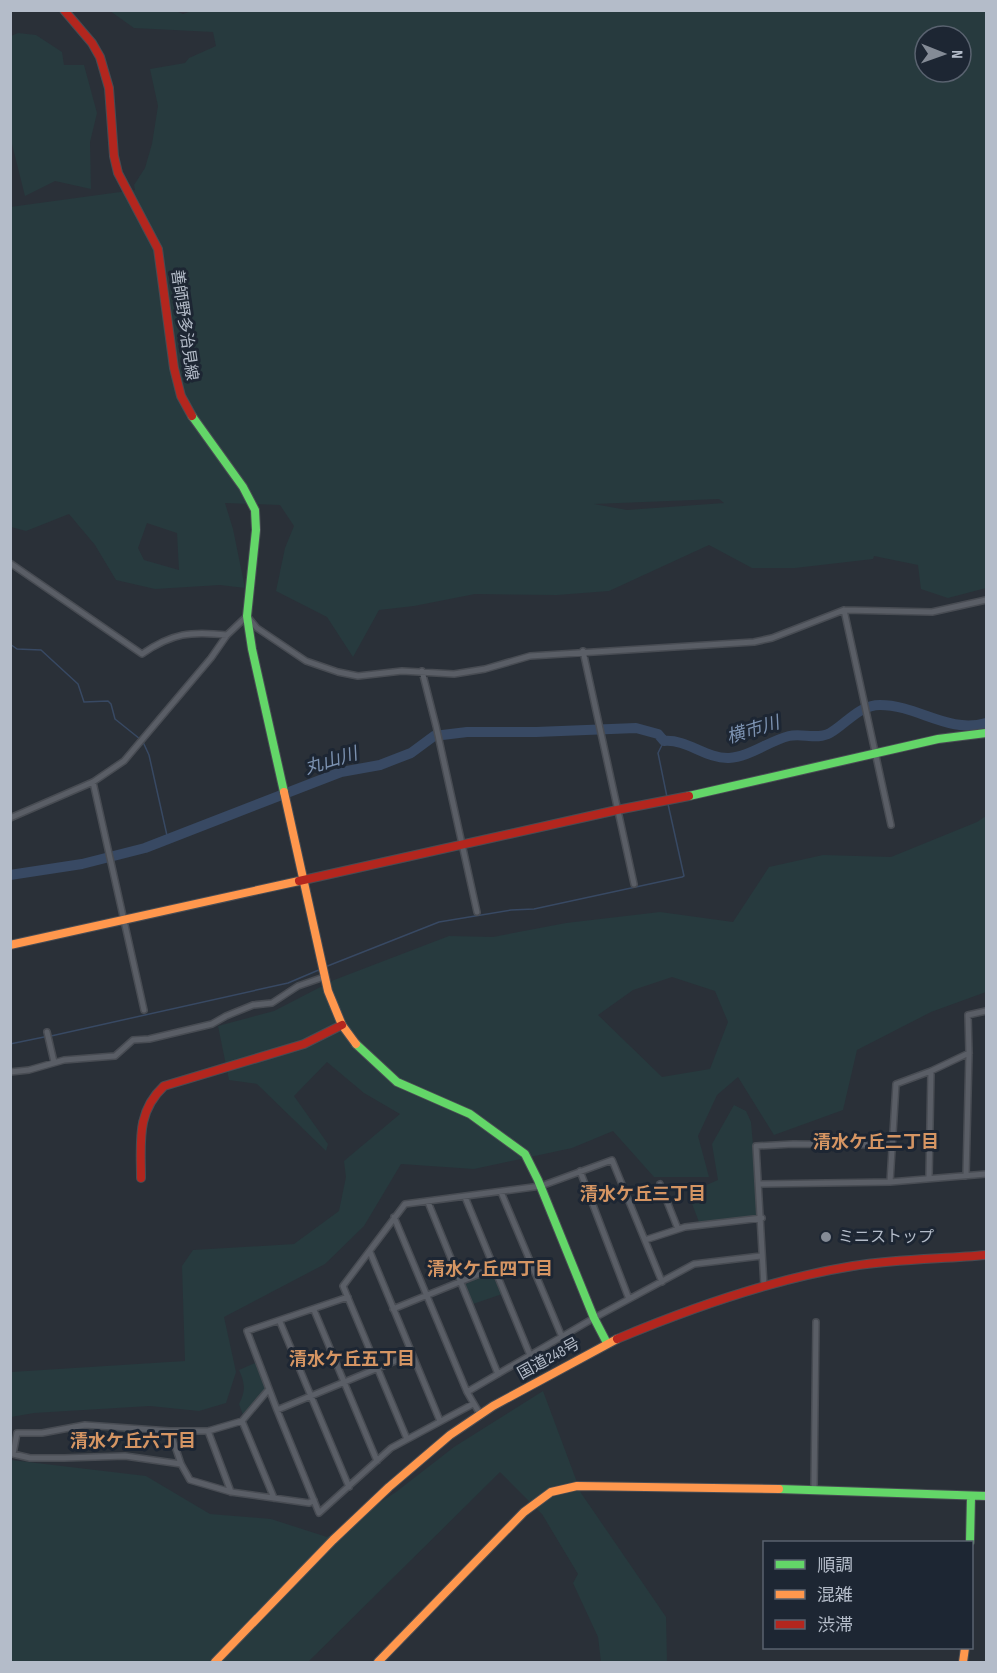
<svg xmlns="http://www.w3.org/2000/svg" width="997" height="1673" viewBox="0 0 997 1673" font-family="'Sofia Sans Condensed','Noto Sans JP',sans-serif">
	<rect width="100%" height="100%" fill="#2a3038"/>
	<path fill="#273a3e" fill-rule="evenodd" d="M195,10L986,11V588L948,598L921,589L918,565L874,556L873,559L795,568H752L709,545L609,591L557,595L475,594L414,606L379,610L353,657L327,617L276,591L285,548L294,526L280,505L225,503L233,529L245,588L220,585L155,589L116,580L95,545L69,514L26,531L11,527L10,207L135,190L134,185L145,168L152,144L158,106L150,69L185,63L189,58L216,46L213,32L134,28L110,11H176L183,14ZM925,36H961V72H925ZM719,499L724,503L627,510L594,504ZM147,523L177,533L179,570L144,560L138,548Z
		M18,33L36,35L62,52L64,65H84L97,113L90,142L91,189L55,181L25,196L11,140V36Z
		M986,816V992L931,1012L857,1050L843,1110L774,1135L738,1077L717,1095L698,1136L709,1177H654L613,1131L572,1148L474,1169L401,1164L364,1226L325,1264L224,1317L236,1372L226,1403L199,1411L150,1406L34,1413L11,1417V1372L185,1361L182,1266L193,1250L294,1244L339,1211L346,1177L344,1161L400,1114L364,1093L327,1062L294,1096L328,1144L326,1151L257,1084L229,1080L218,1026L274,1011L334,980L449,936L493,937L566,923L660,912L733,922L769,867L823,855L891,857L977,822ZM672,977L715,991L728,1022L710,1069L662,1077L598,1015L633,990Z
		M734,1105L746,1111L751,1122L759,1213L756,1217L699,1222L688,1193L718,1180L712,1144Z
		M487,1273L494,1274L502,1294L473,1304L464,1285Z
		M257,1362L267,1389L243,1415L239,1404C246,1391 245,1383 239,1370Z
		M543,1391L581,1493L666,1617L667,1662H601L598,1637L573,1583L578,1574L542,1514L500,1472L308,1662H11V1460L146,1476L210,1514L271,1519L327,1537L396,1492L454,1447Z"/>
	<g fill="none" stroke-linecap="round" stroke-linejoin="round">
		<path stroke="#384963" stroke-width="1.5" d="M10,644L17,649L41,650L78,684L84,702L108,701L111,704L115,719L140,739
			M664,741L658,753L667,797
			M143,742L149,755L168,840
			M325,967L439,922L511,910L534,909L682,877L684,876L668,804
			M51,1036L288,983L321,969
			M10,1044L44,1037"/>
		<path stroke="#384963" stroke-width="10" d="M10,875L82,864L145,848L341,772L380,765L411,753L434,736L467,732H536L636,728L658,734L664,741C687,739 706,759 729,758C749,757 769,741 789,736C802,733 818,740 830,733C846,724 859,705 880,705C918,705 948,734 986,723"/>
		<g stroke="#484c53" stroke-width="8">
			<path id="street" d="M10,563L142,654C172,633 191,631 227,635
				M844,610L891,825
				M583,651L634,884
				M422,671L436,726L477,912
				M93,782L144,1010
				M10,818L93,782L124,761L211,658L227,635L247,616L257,628L306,661L338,672L358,676L402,671L454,674L485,669L530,656L754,642L772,638L844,610L932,612L986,600
				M47,1032L54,1062
				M10,1072L29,1070L64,1060L115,1056L133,1040L149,1039L212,1024L226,1016L253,1005L272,1003L298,986L324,977
				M580,1171L629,1299
				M966,1176L969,1053L968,1015L986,1011
				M929,1178L931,1071
				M890,1182L896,1084L931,1071L969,1053
				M660,1184L678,1229
				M759,1184L890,1182L986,1174
				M501,1192L562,1337
				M465,1197L530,1355
				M428,1202L498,1374
				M394,1217L467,1392L480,1414
				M645,1240L685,1227L762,1218
				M370,1252L440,1421
				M764,1286L756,1146L793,1144L892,1145
				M348,1297L247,1331L277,1410L319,1513L391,1448L473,1404
				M393,1309L494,1268
				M314,1310L377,1461
				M280,1322L349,1487
				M467,1392L594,1318L694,1264L761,1256
				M277,1410L412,1354
				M242,1421L274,1498
				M170,1431L181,1464L190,1480L231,1492L309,1503L314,1500
				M208,1431L231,1492
				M407,1439L343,1286L405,1204L541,1186L612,1160L662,1282
				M181,1464L125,1456L64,1458H30L13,1454L17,1433H42L85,1425L170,1431H208L242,1421L269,1389
				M814,1490L816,1322"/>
		</g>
		<g stroke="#484c53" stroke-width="10">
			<path id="fast" d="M192,416L243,487L255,510L256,530L247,616L252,649L284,792
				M689,796L938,739L986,733
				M356,1044L397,1082L470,1114L525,1154L538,1180L594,1318L607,1343
				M779,1489L986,1496
				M970,1542L971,1496"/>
		</g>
		<g stroke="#484c53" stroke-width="10">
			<path id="slow" d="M284,792L328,991L342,1025L356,1044
				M10,945L299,881
				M215,1662L333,1540L389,1487L450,1435L493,1406L617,1339
				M378,1662L524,1512L551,1492L577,1486L779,1489
				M963,1662L965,1648"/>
		</g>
		<g stroke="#484c53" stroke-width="10">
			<path id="jam" d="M64,10L92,43L100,57L109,88L114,156L118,173L158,249L174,368L181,396L192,416
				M299,881L617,810L689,796
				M141,1178C141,1142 136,1112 164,1086L304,1044L342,1025
				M617,1339C693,1307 772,1279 853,1266C897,1259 942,1259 986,1255"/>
		</g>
		<use href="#street" stroke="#5a5e66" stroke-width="5"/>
		<use href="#fast" stroke="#63d668" stroke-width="8"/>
		<use href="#slow" stroke="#ff974d" stroke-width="8"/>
		<use href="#jam" stroke="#b3261e" stroke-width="8"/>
	</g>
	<circle fill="#848b96" stroke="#1d2633" stroke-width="2" cx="826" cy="1237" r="6"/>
	<g text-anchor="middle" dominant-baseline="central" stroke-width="6" stroke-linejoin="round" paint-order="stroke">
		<g font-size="16" fill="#b4bcc9" stroke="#1d2633">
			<text transform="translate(184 325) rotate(82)">善師野多治見線</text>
			<text transform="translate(549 1359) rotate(-29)">国道248号</text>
		</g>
		<g font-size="16" fill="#b4bcc9" stroke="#1d2633" text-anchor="start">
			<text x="838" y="1237">ミニストップ</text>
		</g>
		<g font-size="18" font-style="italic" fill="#7c92b1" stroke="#1d2633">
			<text transform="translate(753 730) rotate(-17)">横市川</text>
			<text transform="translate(331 761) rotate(-17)">丸山川</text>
		</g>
		<g font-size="18" font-weight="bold" fill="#d59563" stroke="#1d2633">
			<text x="876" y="1142">清水ケ丘二丁目</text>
			<text x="643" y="1194">清水ケ丘三丁目</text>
			<text x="490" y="1269">清水ケ丘四丁目</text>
			<text x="352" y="1359">清水ケ丘五丁目</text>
			<text x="133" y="1441">清水ケ丘六丁目</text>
		</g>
	</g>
	<rect width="997" height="1673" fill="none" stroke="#b4bcc9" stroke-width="24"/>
	<rect x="763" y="1541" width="210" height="108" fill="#1d2633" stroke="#59626f" stroke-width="1.5"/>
	<rect x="775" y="1560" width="30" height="9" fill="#63d668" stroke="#59626f" stroke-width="1.5"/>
	<text x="817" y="1571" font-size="18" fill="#b4bcc9">順調</text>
	<rect x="775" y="1590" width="30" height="9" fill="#ff974d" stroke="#59626f" stroke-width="1.5"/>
	<text x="817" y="1601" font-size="18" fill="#b4bcc9">混雑</text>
	<rect x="775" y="1620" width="30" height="9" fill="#b3261e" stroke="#59626f" stroke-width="1.5"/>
	<text x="817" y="1631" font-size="18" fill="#b4bcc9">渋滞</text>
	<g transform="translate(943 54) rotate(91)"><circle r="28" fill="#1d2633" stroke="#59626f" stroke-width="1.5"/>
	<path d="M0-4.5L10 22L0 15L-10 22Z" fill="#848b96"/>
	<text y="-9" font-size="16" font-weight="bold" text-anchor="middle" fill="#b4bcc9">N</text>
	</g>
</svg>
